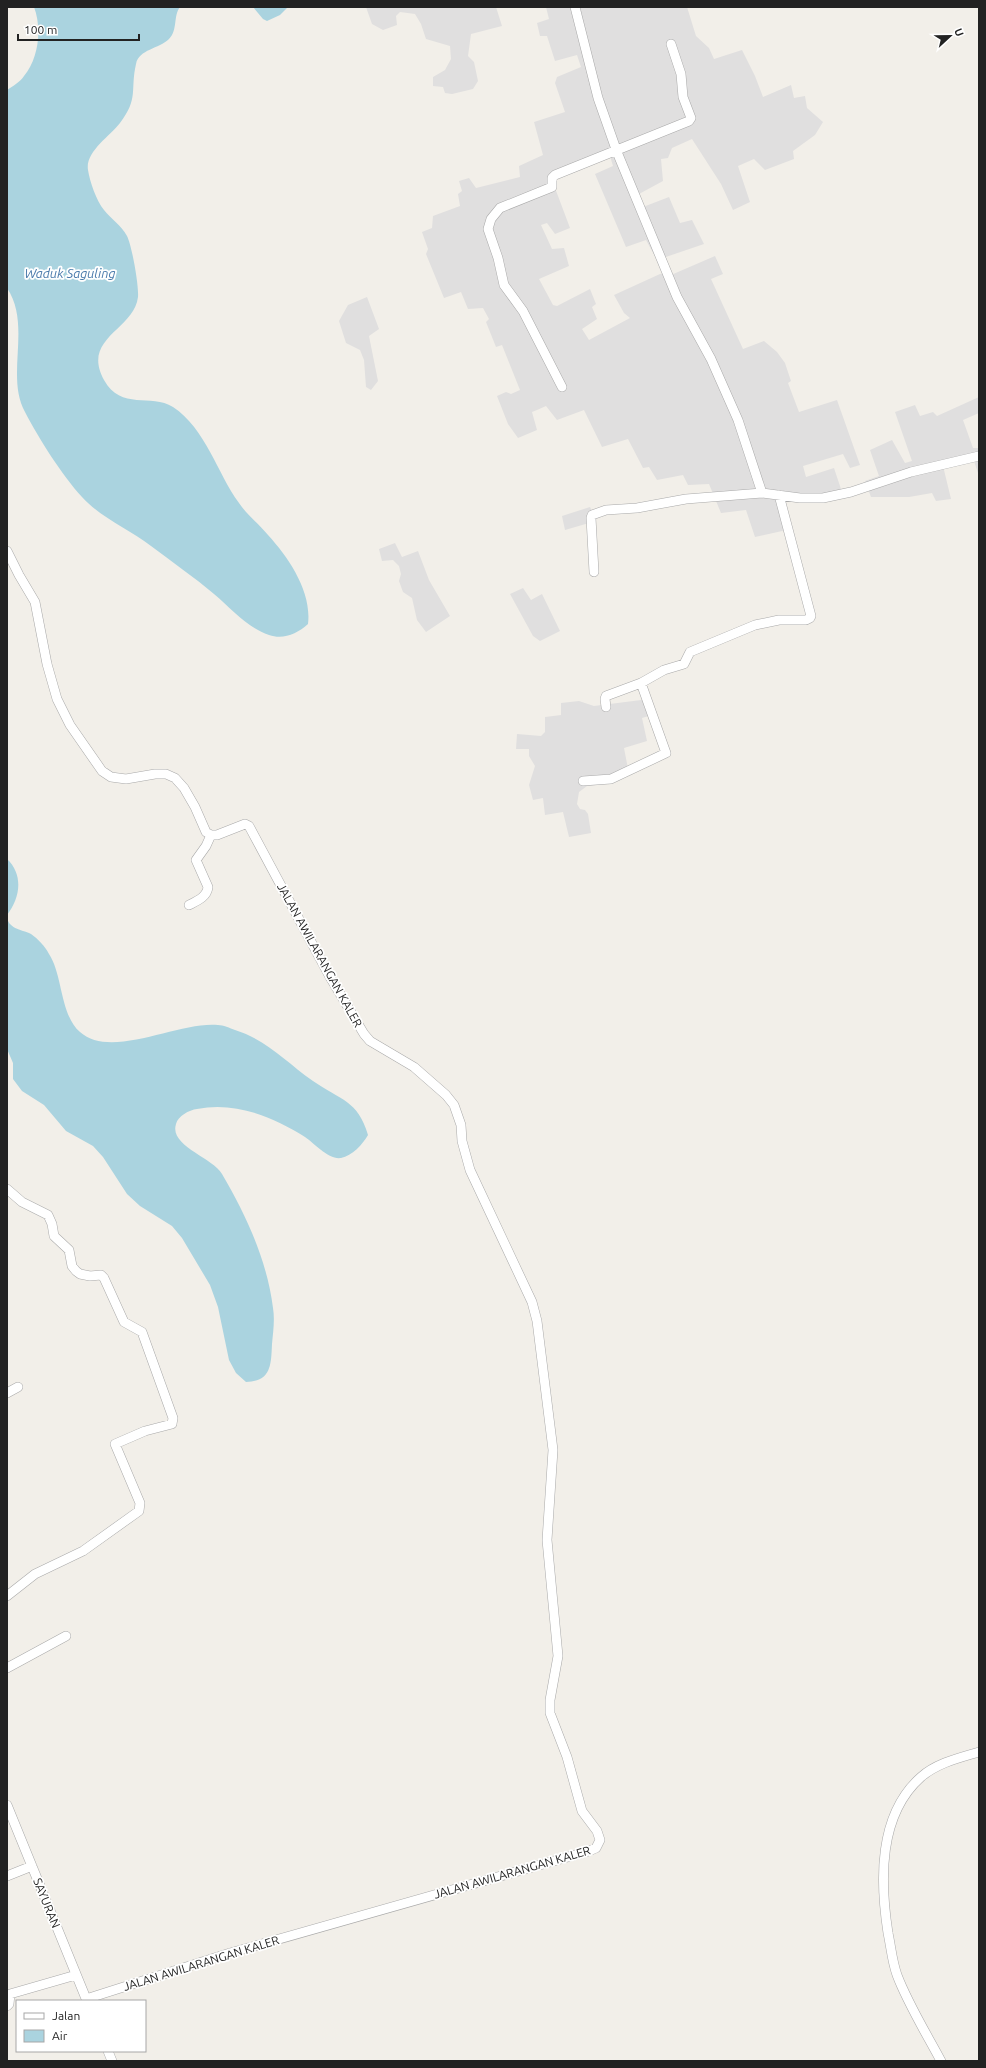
<svg xmlns="http://www.w3.org/2000/svg" width="986" height="2068" viewBox="0 0 986 2068" font-family="Ubuntu,sans-serif">
	<rect width="100%" height="100%" fill="#f2efe9"/>
	<path fill="#e0dfdf" d="M366,7H496L502,26L471,34L468,56L474,62L478,81L473,89L452,94L445,93L443,87L433,86V77L445,70L451,59L450,46L426,39L421,24L415,14L400,12L396,16L397,25L383,30L372,24Z
		M546,7H687L696,36L709,48L714,59L742,50L755,76L763,97L791,85L794,98L805,96L807,108L823,122L815,135L793,151L794,159L765,170L754,159L738,166L750,202L733,210L721,184L692,139L672,148L668,158L661,159L663,181L639,194L643,207L669,197L680,223L692,220L704,244L657,260L646,240L626,247L595,174L613,166L610,156L555,178V188L570,228L555,234L547,223L541,225L552,249L564,248L569,266L539,279L553,305L557,306L590,289L596,304L592,307L597,319L582,329L589,340L630,318L624,313L614,295L660,274L668,272L671,275L715,256L723,274L711,279L743,349L764,341L777,352L785,363L791,381L788,383L799,412L837,400L860,465L850,468L843,454L803,466L806,477L834,468L841,489L838,498L784,500L791,529L755,537L746,510L721,513L709,484L688,485L683,475L657,480L649,467L643,468L628,439L602,447L584,410L557,420L546,406L537,410L532,412L537,430L518,438L508,424L497,396L506,392L511,394L520,390L502,345L496,347L486,322L489,319L483,308L468,309L461,292L444,298L426,254L428,249L422,232L432,228L433,216L460,206L458,194L462,191L459,181L469,178L476,188L520,177L519,166L543,155L534,122L565,112L555,83L557,77L581,67L577,55L555,61L547,36H540L537,23L549,19Z
		M367,297L379,329L369,336L378,381L371,390L366,387L364,360L360,350L346,343L339,321L348,305Z
		M979,397V413L963,420L973,448H979V476L974,461L943,466L951,499L936,501L932,493L909,497H871L865,481L879,476L870,450L892,440L905,463L912,461L895,412L915,405L920,416L933,412L937,416Z
		M590,507L593,513L589,523L565,530L562,516Z
		M395,543L402,557L418,551L429,580L450,616L426,632L417,620L412,598L403,592L399,581L401,574L399,566L393,560L382,561L379,549Z
		M523,588L531,600L542,594L560,631L540,641L533,636L510,594Z
		M649,699L655,714L642,718L647,741L624,748L629,774L605,784L587,786L579,792L577,804L580,809L585,810L588,814L591,833L569,837L563,812L545,815L543,798L533,800L529,785L535,766L529,756V749H516L517,734L541,736L545,732V717L561,715V703L579,701L594,706Z"/>
	<path fill="#aad3df" d="M34,7H180C173,16 178,30 169,39C159,49 139,49 136,64C130,90 139,98 120,123C110,136 85,152 88,170C90,182 96,200 104,210C111,219 121,225 127,236C132,246 139,286 138,297C134,330 81,338 104,380C121,411 151,393 173,407C206,429 217,473 239,503C247,515 259,524 268,535C289,558 312,592 308,624C297,634 283,640 269,635C246,627 232,609 214,594C194,577 172,562 151,546C129,529 101,518 82,497C62,475 39,439 25,412C5,376 32,325 7,288V90C13,86 20,82 24,76C39,58 42,28 34,7Z
		M253,7H288L280,15L267,21L263,19Z
		M7,859C24,875 20,898 7,915C7,929 21,929 31,934C38,939 45,946 49,954C63,975 60,1015 80,1032C111,1060 179,1021 218,1025C223,1025 230,1028 235,1030C267,1040 286,1062 313,1081C340,1100 358,1100 368,1135C363,1144 352,1156 341,1158C329,1160 314,1143 305,1137C273,1117 235,1101 197,1109C189,1110 178,1116 176,1124C169,1146 212,1157 222,1174C246,1215 267,1260 273,1308C275,1320 273,1333 272,1344C271,1366 271,1381 246,1382L236,1373L229,1360L218,1307L210,1285L182,1238L172,1226L140,1206L127,1194L103,1157L93,1146L66,1131L44,1105L22,1091L13,1079V1063L7,1049Z"/>
	<g fill="none" stroke-linecap="round" stroke-linejoin="round">
		<g stroke="#a9a9a9" stroke-width="10">
			<path id="street" d="M575,7L598,98L617,152L677,297L711,359L738,420L762,493L800,498H823L851,492L911,472L979,456
				M562,387L523,311L504,285L498,258L488,229L491,219L500,208L552,187V178L555,175L689,121L691,118L683,97L681,74L671,44
				M7,551L19,575L35,602L47,664L57,699L70,725L102,771L111,777L126,779L155,774H166L175,778L184,788L195,807L206,832L211,835H217L245,824L249,826L330,977L364,1034L370,1041L414,1067L446,1095L454,1105L461,1125L462,1141L470,1170L532,1302L537,1321L553,1450L547,1540L558,1656L550,1700V1713L567,1757L582,1811L597,1831L600,1840L596,1848L589,1851L230,1953L86,1999
				M594,572L591,518L592,515L606,510L637,508L686,499L762,493
				M606,707L605,699L606,696L641,683L664,670L684,664L690,652L755,625L779,620H806L810,618L811,616L779,495
				M583,781L611,779L666,753L641,683
				M189,905C197,901 207,897 208,887L196,860L206,846L211,835
				M7,1189L22,1202L48,1215L52,1224L54,1236L69,1250L72,1266L76,1271L80,1274L90,1276L101,1275L104,1278L124,1322L142,1332L173,1418L172,1424L145,1431L115,1444L140,1503L139,1511L83,1551L35,1574L7,1596
				M7,1393L18,1387
				M7,1668L66,1636
				M7,1805L87,2001
				M7,1876L32,1866
				M7,2006L9,2004L10,1994L76,1975
				M108,2051L112,2061
				M941,2061C926,2033 908,2004 897,1975C892,1961 891,1947 888,1933C880,1881 878,1815 921,1777C937,1763 959,1758 979,1752"/>
		</g>
		<use href="#street" stroke="#fff" stroke-width="9"/>
	</g>
	<g text-anchor="middle" dominant-baseline="central" stroke-width="3.5" stroke-linejoin="round" paint-order="stroke">
		<g font-size="12" fill="#222" stroke="#fff">
			<text transform="translate(320 955) rotate(61)">JALAN AWILARANGAN KALER</text>
			<text transform="translate(512 1872) rotate(-16)">JALAN AWILARANGAN KALER</text>
			<text transform="translate(47 1903) rotate(68)">SAYURAN</text>
			<text transform="translate(201 1963) rotate(-17)">JALAN AWILARANGAN KALER</text>
		</g>
		<g font-size="13" font-style="italic" fill="#4a7aab" stroke="#fff">
			<text x="70" y="273">Waduk Saguling</text>
		</g>
	</g>
	<rect width="986" height="2068" fill="none" stroke="#222222" stroke-width="16"/>
	<rect x="16" y="2000" width="130" height="52" fill="#ffffff" stroke="#a7a7a7"/>
	<rect x="24" y="2013" width="20" height="6" fill="#ffffff" stroke="#a7a7a7"/>
	<text x="52" y="2020" font-size="12" fill="#222222">Jalan</text>
	<rect x="24" y="2030" width="20" height="12" fill="#aad3df" stroke="#a7a7a7"/>
	<text x="52" y="2040" font-size="12" fill="#222222">Air</text>
	<g transform="translate(950 36) rotate(68)" stroke="#ffffff" stroke-width="3" paint-order="stroke">
	<path d="M0-3L7 15L0 10L-7 15Z" fill="#222222"/>
	<text y="-6" font-size="11" font-weight="bold" text-anchor="middle" fill="#222222">U</text>
	</g>
	<path d="M18 34v6h121v-6" fill="none" stroke="#222222" stroke-width="2"/>
	<text x="24" y="34" font-size="12" fill="#222222" stroke="#ffffff" stroke-width="3" paint-order="stroke">100 m</text>
</svg>
